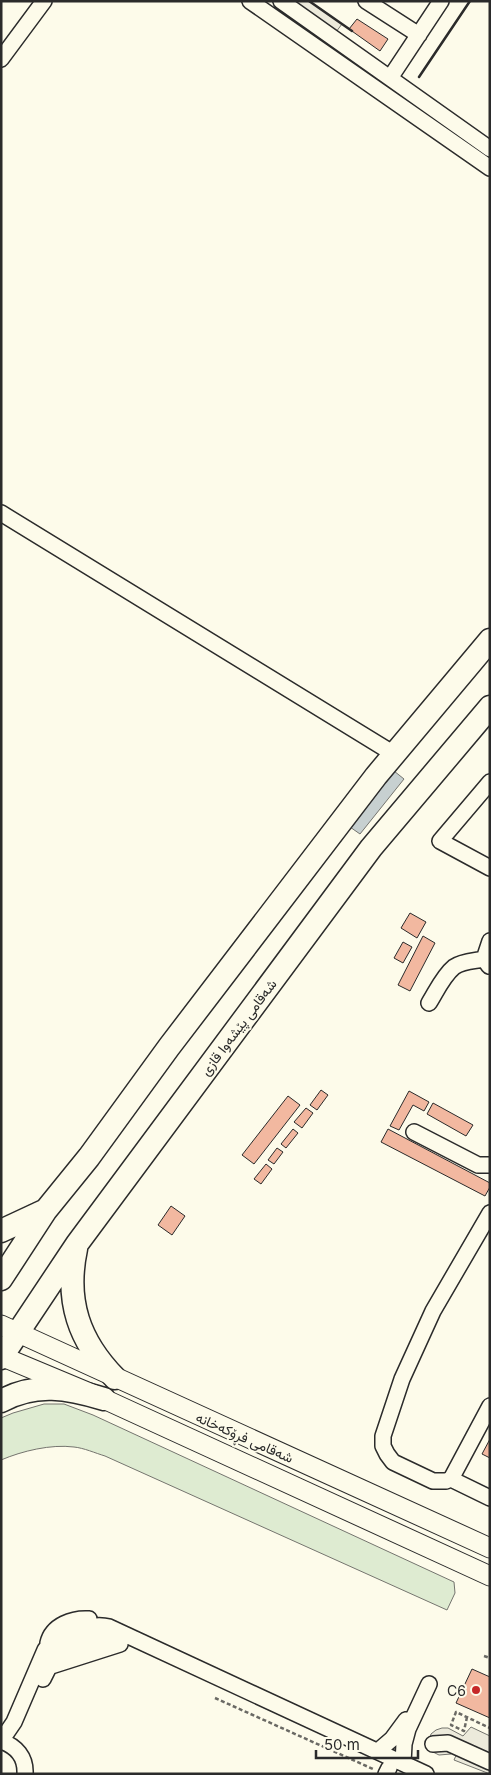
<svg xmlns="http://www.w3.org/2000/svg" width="491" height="1775" viewBox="0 0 491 1775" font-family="Inter,Vazirmatn,sans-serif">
	<rect width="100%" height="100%" fill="#fdfbea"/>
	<path fill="#deebd1" stroke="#74746e" d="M44,1404H64L93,1415L454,1582L455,1593L447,1610L105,1456C95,1453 84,1448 74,1447C51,1444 22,1451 1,1460V1418L13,1413Z"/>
	<path fill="#eceadb" stroke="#74746e" d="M291,1H309L342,24L336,32Z
		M471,1727L490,1736V1774L454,1760L458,1751L457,1749L451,1754L439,1755L433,1752L430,1746L429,1741L431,1734L436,1730L442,1728H448L463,1736Z"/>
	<path fill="#c7d0d0" stroke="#74746e" d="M394,771L404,779L360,834L350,827Z"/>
	<path fill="#f2b8a0" stroke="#2b2b2b" d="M357,19L388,39L380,51L349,29Z
		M410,913L426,922L417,938L401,928Z
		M423,936L435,943L410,991L398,985Z
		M403,942L412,947L403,963L394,958Z
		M321,1090L328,1095L317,1110L310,1105Z
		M409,1091L429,1102L424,1111L413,1105L399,1130L390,1126Z
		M288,1096L300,1105L254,1164L242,1155Z
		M433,1103L473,1125L466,1136L427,1114Z
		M306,1108L313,1113L302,1128L294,1122Z
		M293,1129L298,1133L286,1148L281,1144Z
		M388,1129L490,1183V1187L485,1196L381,1142Z
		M277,1148L283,1152L274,1164L268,1160Z
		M266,1164L272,1169L261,1184L254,1179Z
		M171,1206L185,1216L172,1235L158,1225Z
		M490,1439V1458L482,1454Z
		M472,1669L490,1677V1718L456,1703Z"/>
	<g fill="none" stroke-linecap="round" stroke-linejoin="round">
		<g stroke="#2b2b2b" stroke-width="18">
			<path id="minor" d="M250,1L490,168
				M281,1L490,149
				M366,1L419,35
				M1,59L44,1
				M390,78L441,1
				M1,513L394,754
				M490,782L440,841L490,868
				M489,966L484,959L490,941
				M429,1003C436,992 443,976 454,967C462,961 475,961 484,959
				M414,1132L478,1165H490
				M490,1213L433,1311L402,1379L383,1436V1446L387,1454L393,1462L433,1481H446L451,1479L490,1406
				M451,1479L490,1498
				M48,1643C52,1625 73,1618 89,1619
				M48,1667L120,1644
				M43,1679L54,1657L65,1648L96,1637H107L119,1643
				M433,1744L448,1743L490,1762
				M378,1751L392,1739L406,1720
				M403,1763L404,1744L408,1729L429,1684
				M25,1774C26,1757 16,1746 1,1741L14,1722L45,1650L51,1642L55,1639C71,1632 92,1622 109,1627L426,1774
				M386,1774L389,1768"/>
		</g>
		<g stroke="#2b2b2b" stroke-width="21">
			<path id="major" d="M1,1325L490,1548
				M1,1356L104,1399L490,1576"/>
		</g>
		<g stroke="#2b2b2b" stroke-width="25">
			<path id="highway" d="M1,1231L46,1210
				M76,1249C65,1301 79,1341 115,1378
				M1,1279L46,1210L89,1157L169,1047L376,776L490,640
				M1,1358L77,1244L371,848L490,707
				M1,1401C36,1382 68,1388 104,1399"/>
		</g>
		<path stroke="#6a6964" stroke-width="2.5" stroke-dasharray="4 2.5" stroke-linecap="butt" d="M484,1656L490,1658
			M215,1698L373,1769
			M467,1717L464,1731L451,1725L456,1712L490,1728"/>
		<use href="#minor" stroke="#fdfbea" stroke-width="15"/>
		<use href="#major" stroke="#fdfbea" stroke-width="19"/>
		<use href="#highway" stroke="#fdfbea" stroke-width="22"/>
		<path stroke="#2b2b2b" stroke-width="2.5" d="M309,1L352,31
			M419,77L470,1"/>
	</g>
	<circle fill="#c62828" stroke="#fdfbea" stroke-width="2" cx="476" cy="1690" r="5"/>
	<g text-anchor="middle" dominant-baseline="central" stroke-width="4" stroke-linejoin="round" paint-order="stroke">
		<g font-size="14" fill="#2b2b2b" stroke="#fdfbea">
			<text transform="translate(238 1027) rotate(-53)">شەقامی پێشەوا قازی</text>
			<text transform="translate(245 1437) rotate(24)">شەقامی فڕۆکەخانە</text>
		</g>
		<g font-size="14" fill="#2b2b2b" stroke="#fdfbea" text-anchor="end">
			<text x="466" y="1690">C6</text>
		</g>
	</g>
	<rect width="491" height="1775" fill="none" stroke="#2b2b2b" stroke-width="5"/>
	<path d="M316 1750v8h102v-8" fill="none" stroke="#2b2b2b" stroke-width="2.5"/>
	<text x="324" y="1750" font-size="15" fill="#2b2b2b" stroke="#fdfbea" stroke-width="4" paint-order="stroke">50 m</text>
</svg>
